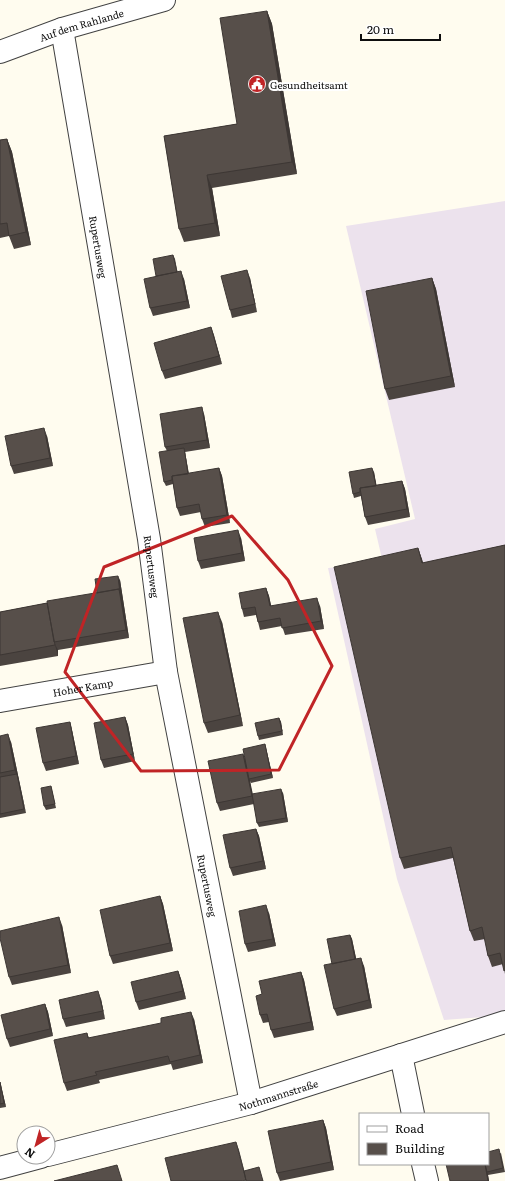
<svg xmlns="http://www.w3.org/2000/svg" width="505" height="1181" viewBox="0 0 505 1181" font-family="Literata,serif">
	<rect width="100%" height="100%" fill="#fffcef"/>
	<path fill="#ece2ed" d="M505,201V1010L483,1017L444,1020L397,879L328,568L383,563L375,529L415,519L346,226Z"/>
	<g fill="none" stroke-linecap="round" stroke-linejoin="round">
		<g stroke="#414141" stroke-width="24">
			<g id="minor">
				<path id="s1" d="M62,29L149,539L166,672L251,1103"/>
				<path id="s2" d="M0,52L62,29L164,0"/>
				<path id="s3" d="M0,701L166,672"/>
				<path d="M401,1055L413,1114"/>
				<path id="s4" d="M48,1155L251,1103L505,1022"/>
				<path d="M423,1164L427,1181"/>
				<path d="M0,1168L41,1157"/>
			</g>
		</g>
		<use href="#minor" stroke="#fff" stroke-width="22"/>
	</g>
	<path fill="#4b4440" d="M267,11L272,24L297,174L212,188L220,236L184,242L179,229L164,136L237,124Z
		M7,139L12,152L31,245L14,249L9,236L0,238V140Z
		M173,255L177,272L184,279L190,308L153,316L150,308L156,276Z
		M250,278L257,312L232,318L230,310Z
		M432,278L436,289L455,387L389,400L385,389Z
		M211,327L222,364L165,379L162,371Z
		M204,414L210,448L185,452L189,474L219,468L222,476L230,523L205,527L202,519L201,512L180,516L177,508L173,484L166,486L164,482L167,451L165,447Z
		M47,436L53,466L14,474L11,466Z
		M374,472L376,485L402,481L405,489L410,517L368,525L365,517L361,496L354,498L353,494Z
		M241,538L245,561L201,569L198,561Z
		M505,545V974L503,964L492,967L488,956L485,939L474,941L470,931L453,858L404,869L400,858L418,548L423,563Z
		M120,580L129,638L58,650V656L0,666V612L47,603L97,593Z
		M266,588L269,596L271,606H320L324,629L285,635L282,626L260,630L258,622L256,615L244,617L242,609Z
		M222,622L243,726L208,733L204,723Z
		M125,717L128,725L135,761L104,768L101,760Z
		M279,718L281,722L283,735L259,740L258,736Z
		M70,722L72,730L79,764L46,771L43,763Z
		M0,736L11,742L26,813L0,818Z
		M265,744L266,748L273,778L251,783L250,781L252,794L283,793L288,822L259,827L257,823L254,804L220,811L217,803L243,754L245,759Z
		M51,786L52,790L56,808L46,810L44,806Z
		M256,829L259,836L266,869L233,876L230,868Z
		M160,896L163,904L173,951L113,964L110,956Z
		M269,913L276,946L248,952L245,944Z
		M62,925L71,973L12,985L9,977Z
		M350,935L352,939L356,959L364,966L372,1008L337,1016L334,1009L332,964Z
		M178,971L181,979L186,999L139,1010L136,1002Z
		M301,972L304,980L314,1030L274,1038L271,1030L269,1022L263,1023L260,1015L262,994Z
		M101,999L105,1019L66,1027L63,1019Z
		M45,1004L48,1012L53,1036L10,1047L7,1039Z
		M194,1019L203,1063L173,1070L171,1064L99,1080L100,1083L67,1091L64,1083L87,1033L89,1038Z
		M0,1082L6,1107L0,1108Z
		M323,1120L326,1128L334,1170L280,1181L277,1173Z
		M501,1153L505,1172L488,1175L489,1181H450Z"/>
	<path fill="#3d3734" d="M267,11L272,24L297,174L292,162Z
		M7,139L12,152L31,245L26,232Z
		M207,175L212,188L220,236L215,223Z
		M173,255L175,259L179,280L178,276Z
		M247,270L250,278L257,312L255,304Z
		M181,271L184,279L190,308L187,301Z
		M432,278L436,289L455,387L451,376Z
		M211,327L214,335L222,364L219,356Z
		M202,407L204,414L210,448L207,440Z
		M44,428L47,436L53,466L50,458Z
		M184,448L185,452L190,482L189,478Z
		M219,468L222,476L230,523L227,515Z
		M372,468L374,472L378,493L376,489Z
		M402,481L405,489L410,517L407,509Z
		M238,530L241,538L245,561L242,553Z
		M418,548L422,559L426,574L422,563Z
		M118,576L120,580L129,638L126,630L119,589Z
		M266,588L269,596L273,614L270,606Z
		M317,598L320,606L324,629L321,621Z
		M218,612L222,622L243,726L240,715Z
		M54,642L58,650V656L55,645Z
		M125,717L128,725L135,761L133,754Z
		M279,718L281,722L283,735L282,731Z
		M70,722L72,730L79,764L76,756Z
		M8,734L11,742L26,813L15,770Z
		M265,744L266,748L273,778L271,774Z
		M243,754L246,762L255,804L252,796Z
		M281,789L283,793L288,822L286,818Z
		M256,829L259,836L266,869L263,861Z
		M160,896L163,904L173,951L170,943Z
		M266,905L269,913L276,946L273,939Z
		M59,917L62,925L71,973L68,965Z
		M350,935L352,939L358,967L356,963Z
		M361,958L364,966L372,1008L369,1000Z
		M178,971L181,979L186,999L183,991Z
		M301,972L304,980L314,1030L311,1022Z
		M98,991L101,999L105,1019Z
		M45,1004L48,1012L53,1036L50,1029Z
		M191,1012L194,1019L203,1063L200,1055Z
		M0,1082L1,1085L6,1107L4,1103Z
		M323,1120L326,1128L334,1170L331,1162Z
		M236,1142L239,1150L247,1181H246V1180Z
		M485,1164L488,1175L489,1181H488Z"/>
	<path fill="#574f4a" stroke="#3d3734" d="M267,11L292,162L207,175L215,223L179,229L164,136L237,124L220,18Z
		M7,139L26,232L9,236L7,223L0,224V140Z
		M173,255L177,272L156,276L153,259Z
		M247,270L255,304L230,310L221,276Z
		M181,271L187,301L150,308L144,279Z
		M432,278L451,376L385,389L366,291Z
		M211,327L219,356L162,371L154,343Z
		M202,407L207,440L165,447L160,414Z
		M44,428L50,458L11,466L5,436Z
		M184,448L188,474L172,476V480L164,482L159,452Z
		M219,468L227,515L202,519L199,504L177,508L172,476Z
		M372,468L376,486L360,488V492L353,494L349,472Z
		M402,481L407,509L365,517L360,488Z
		M238,530L242,553L198,561L194,538Z
		M505,545V970L504,971L500,953L488,956L482,927L470,931L451,847L400,858L334,567L418,548L422,563Z
		M118,576L120,593L119,589L97,593L95,579Z
		M266,588L270,606L317,598L321,621L282,628L280,618L258,622L255,607L242,609L239,593Z
		M119,589L126,630L54,642L47,601Z
		M47,603L55,645L0,655V612Z
		M218,612L240,715L204,723L183,618Z
		M125,717L133,754L101,760L94,723Z
		M279,718L282,731L258,736L255,723Z
		M70,722L76,756L43,763L36,728Z
		M8,734L15,770L0,773V736Z
		M265,744L271,774L249,779L243,749Z
		M243,754L252,796L217,803L208,761Z
		M17,774L24,809L0,814V777Z
		M51,786L55,804L44,806L41,788Z
		M281,789L286,818L257,823L252,794Z
		M256,829L263,861L230,868L223,835Z
		M160,896L170,943L110,956L100,910Z
		M266,905L273,939L245,944L239,911Z
		M59,917L68,965L9,977L0,938V931Z
		M350,935L355,959L332,964L327,939Z
		M361,958L369,1000L334,1009L324,965Z
		M178,971L183,991L136,1002L131,982Z
		M301,972L311,1022L271,1030L267,1014L260,1015L256,996L262,994L259,981Z
		M98,991L103,1011L63,1019L59,1000Z
		M45,1004L50,1029L7,1039L1,1015Z
		M191,1012L200,1055L170,1062L168,1056L95,1072L97,1075L64,1083L54,1040L87,1033L88,1038L161,1023V1018Z
		M0,1082L4,1103L0,1104Z
		M323,1120L331,1162L277,1173L268,1131Z
		M236,1142L246,1180L242,1181H171L165,1158Z
		M499,1149L503,1168L487,1172L485,1164H488V1152Z
		M446,1164H485L488,1181H450Z
		M117,1165L122,1181H54Z
		M259,1167L263,1181H246L244,1171Z"/>
	<path fill="none" stroke="#c02426" stroke-width="3" stroke-linejoin="round" d="M232,516L288,580L332,666L279,770L141,771L65,672L104,567Z"/>
	<defs>
		<g id="civic-disc" transform="scale(0.9)"><circle r="9.5" fill="#c02426" stroke="#fff"/><path d="M-.6-6.5H3V-4.5H.6V-3L4-1V1h2V6H-6V1h2V-1L-.6-3ZM-1.2 2.5V6h2.4V2.5Z" fill="#fff"/></g>
	</defs>
	<g fill-rule="evenodd">
		<use href="#civic-disc" x="257" y="84"/>
	</g>
	<g text-anchor="middle" dominant-baseline="central" stroke-width="4" stroke-linejoin="round" paint-order="stroke">
		<g font-size="10" fill="#0e0e0e" stroke="#fff">
			<text stroke="none"><textPath href="#s2" startOffset="86">Auf dem Rahlande</textPath></text>
			<text stroke="none"><textPath href="#s1" startOffset="221">Rupertusweg</textPath></text>
			<text stroke="none"><textPath href="#s1" startOffset="545">Rupertusweg</textPath></text>
			<text stroke="none"><textPath href="#s3" startOffset="84">Hoher Kamp</textPath></text>
			<text stroke="none"><textPath href="#s1" startOffset="869">Rupertusweg</textPath></text>
			<text stroke="none"><textPath href="#s4" startOffset="238">Nothmannstraße</textPath></text>
		</g>
		<g font-size="10" fill="#0e0e0e" stroke="#fff" text-anchor="start">
			<text x="270" y="84">Gesundheitsamt</text>
		</g>
	</g>
	<rect x="359" y="1113" width="130" height="52" fill="#ffffff" stroke="#9f9f9f"/>
	<rect x="367" y="1126" width="20" height="6" fill="#ffffff" stroke="#9f9f9f"/>
	<text x="395" y="1133" font-size="12" fill="#0e0e0e">Road</text>
	<rect x="367" y="1143" width="20" height="12" fill="#574f4a" stroke="#9f9f9f"/>
	<text x="395" y="1153" font-size="12" fill="#0e0e0e">Building</text>
	<g transform="translate(36 1145) rotate(217)"><circle r="19" fill="#ffffff" stroke="#9f9f9f"/>
	<path d="M0-3L7 15L0 10L-7 15Z" fill="#c02426"/>
	<text y="-6" font-size="11" font-weight="bold" text-anchor="middle" fill="#0e0e0e">N</text>
	</g>
	<path d="M361 34v6h79v-6" fill="none" stroke="#0e0e0e" stroke-width="2"/>
	<text x="367" y="34" font-size="12" fill="#0e0e0e" stroke="#ffffff" stroke-width="3" paint-order="stroke">20 m</text>
</svg>
